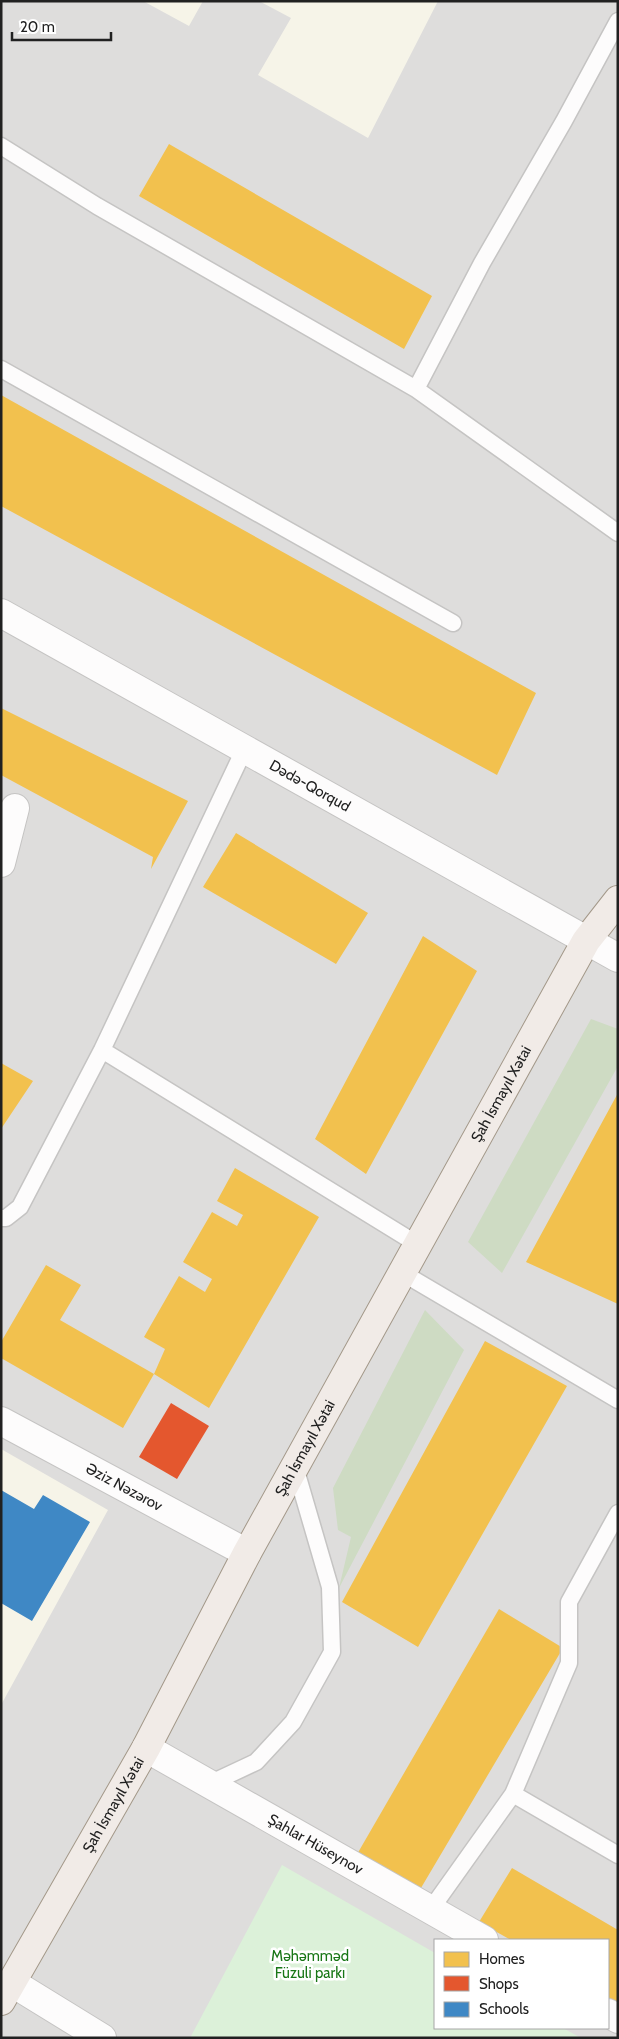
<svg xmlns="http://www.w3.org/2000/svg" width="619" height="2039" viewBox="0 0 619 2039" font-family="Cabin,sans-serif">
	<rect width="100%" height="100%" fill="#efedeb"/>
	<path fill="#dedddc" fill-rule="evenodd" d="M1,1H618V2038H1ZM435,1940H608V2028H435Z"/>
	<path fill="#f6f4e8" d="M143,1H203L189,26Z
		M259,1H438L368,138L258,75L291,18Z
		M1,1449L108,1510L1,1705Z"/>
	<path fill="#cedbc3" d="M591,1019L618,1029V1066L502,1273L468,1242Z
		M425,1310L464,1350L339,1588L351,1537L338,1530L333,1488Z"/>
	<path fill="#dcf1d9" d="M282,1865L435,1953V2028H563L581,2038H190Z"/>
	<path fill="#f2c14e" d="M169,144L432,296L404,349L139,196Z
		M1,395L536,693L497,775L1,506Z
		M1,708L188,801L151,869L153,857L1,775Z
		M236,833L368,913L336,964L203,887Z
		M423,936L477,971L366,1174L315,1139Z
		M1,1063L33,1081L1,1129Z
		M618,1093V1304L526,1262Z
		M235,1168L319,1217L209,1408L154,1374L165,1349L144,1337L179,1276L205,1292L212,1279L183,1262L212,1212L237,1226L243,1215L217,1201Z
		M46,1265L81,1285L60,1320L154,1374L123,1428L1,1358V1342Z
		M485,1341L567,1386L418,1647L342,1602Z
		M499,1609L563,1648L418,1893L356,1856Z
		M512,1868L618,1930V2003L608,1997V1940H511L479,1922Z"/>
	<path fill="#e4572e" d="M171,1403L209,1426L177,1479L139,1457Z"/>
	<path fill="#3f88c5" d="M1,1490L34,1509L43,1495L90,1522L32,1621L1,1603Z"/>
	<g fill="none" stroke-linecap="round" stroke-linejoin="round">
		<g stroke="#c5c4c3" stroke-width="19">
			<path id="service" d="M1,146L97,206L416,389L618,533
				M1,369L453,623
				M416,389L482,263L564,121L618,21
				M102,1050L417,1244
				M1,1218H6L20,1207L102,1050L244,750
				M401,1272L618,1400
				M209,1784L256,1762L293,1722L332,1652L330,1587L295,1467
				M513,1794L569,1663V1602L618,1513
				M431,1909L513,1794L618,1855"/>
		</g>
		<g stroke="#c5c4c3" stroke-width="30">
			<g id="minor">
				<path id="s1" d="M1,613L618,958"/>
				<path d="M1,863L15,808"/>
				<path id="s2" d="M1,1421L247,1553"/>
				<path id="s3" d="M146,1748L484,1940"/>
				<path d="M11,1982L102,2038"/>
				<path d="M608,2013L618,2019"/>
			</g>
		</g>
		<g stroke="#a39889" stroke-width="30">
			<g id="primary">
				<path id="s4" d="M1,2001L146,1748L247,1553L561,986L586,941L618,900"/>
			</g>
		</g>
		<use href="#service" stroke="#fdfcfc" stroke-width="16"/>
		<use href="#minor" stroke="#fdfcfc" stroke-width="28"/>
		<use href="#primary" stroke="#f1ebe7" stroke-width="28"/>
	</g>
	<g text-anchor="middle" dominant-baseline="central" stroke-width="5" stroke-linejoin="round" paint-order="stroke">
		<g font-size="15" fill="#212121" stroke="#fff">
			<text stroke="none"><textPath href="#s1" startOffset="354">Dədə-Qorqud</textPath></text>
			<text stroke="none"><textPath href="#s4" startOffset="1036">Şah İsmayıl Xətai</textPath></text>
			<text stroke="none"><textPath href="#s4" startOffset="631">Şah İsmayıl Xətai</textPath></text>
			<text stroke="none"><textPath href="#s2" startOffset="140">Əziz Nəzərov</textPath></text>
			<text stroke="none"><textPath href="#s4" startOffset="226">Şah İsmayıl Xətai</textPath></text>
			<text stroke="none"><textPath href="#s3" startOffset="195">Şahlar Hüseynov</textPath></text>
		</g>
		<g font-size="15" fill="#197717" stroke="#fff">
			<text x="310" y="1956">Məhəmməd<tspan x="310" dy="17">Füzuli parkı</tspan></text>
		</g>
	</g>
	<rect width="619" height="2039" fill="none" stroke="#212121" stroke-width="5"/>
	<rect x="434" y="1939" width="175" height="90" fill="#ffffff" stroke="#a6a6a6"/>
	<rect x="444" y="1952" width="25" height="15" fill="#f2c14e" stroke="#a6a6a6"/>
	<text x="479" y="1964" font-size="15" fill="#212121">Homes</text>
	<rect x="444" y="1976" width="25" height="15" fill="#e4572e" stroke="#a6a6a6"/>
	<text x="479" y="1989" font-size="15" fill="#212121">Shops</text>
	<rect x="444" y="2002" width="25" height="15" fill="#3f88c5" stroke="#a6a6a6"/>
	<text x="479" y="2014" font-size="15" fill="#212121">Schools</text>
	<path d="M12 32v8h99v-8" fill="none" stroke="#212121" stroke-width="2.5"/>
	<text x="20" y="32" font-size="15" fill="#212121" stroke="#ffffff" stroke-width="4" paint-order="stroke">20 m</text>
</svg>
